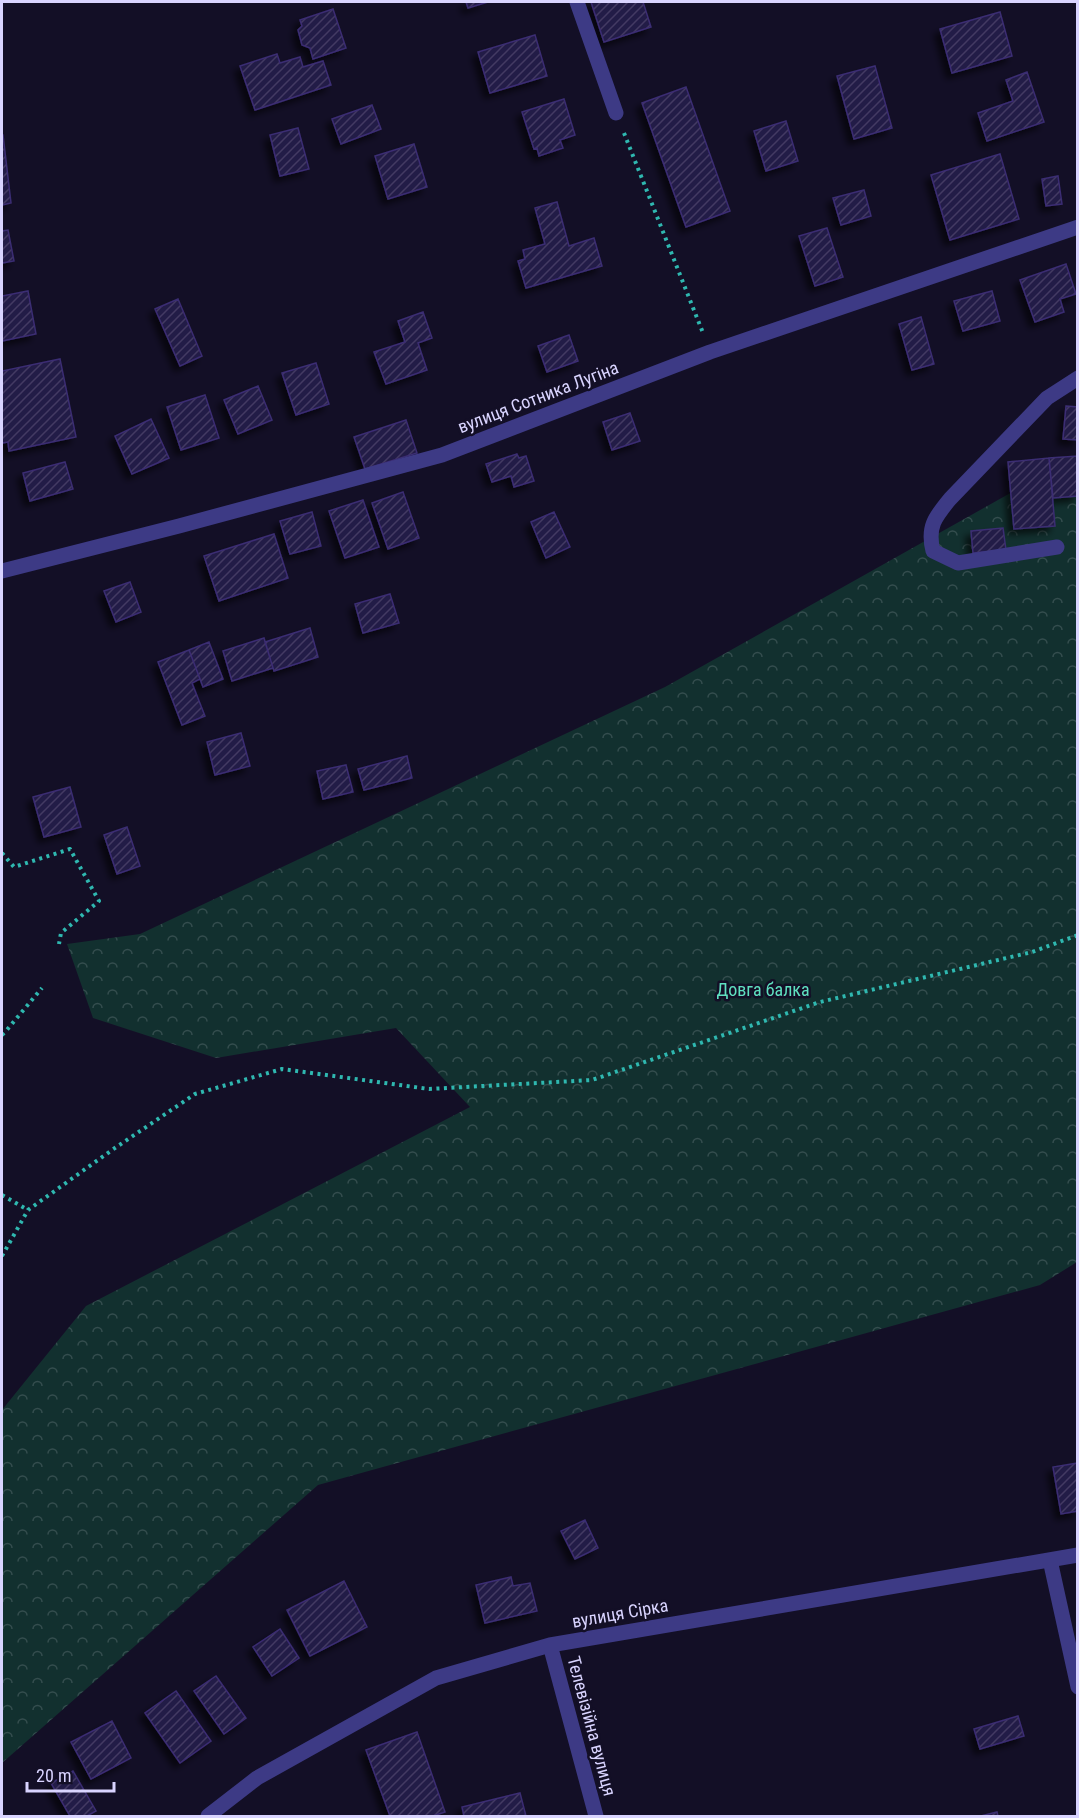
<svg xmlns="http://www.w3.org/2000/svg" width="1079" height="1818" viewBox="0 0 1079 1818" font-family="'Roboto Condensed',sans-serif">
	<defs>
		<pattern id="forest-crowns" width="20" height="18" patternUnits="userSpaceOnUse" patternTransform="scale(1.5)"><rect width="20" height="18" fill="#12302f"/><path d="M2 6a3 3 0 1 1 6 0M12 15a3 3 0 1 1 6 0" fill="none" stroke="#344d4e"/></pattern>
		<pattern id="building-hatch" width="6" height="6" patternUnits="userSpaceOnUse" patternTransform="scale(1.5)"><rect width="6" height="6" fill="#241b47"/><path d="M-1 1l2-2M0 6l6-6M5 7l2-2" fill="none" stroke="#433b63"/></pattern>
		<filter id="shadow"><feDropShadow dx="-5.5" dy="5.5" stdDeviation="3" flood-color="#0009"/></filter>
	</defs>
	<rect width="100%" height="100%" fill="#130f26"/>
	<path fill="url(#forest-crowns)" d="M1077,480V1262L1040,1285L318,1485L2,1763V1410L86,1306L470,1107L396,1028L216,1058L93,1018L67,944L140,934L665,687L1014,491Z"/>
	<path fill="url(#building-hatch)" stroke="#3b2d73" stroke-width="1.5" filter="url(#shadow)" d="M466,2H488L468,8Z
		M591,2H643L651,27L604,42Z
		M333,9L346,48L313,59L310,48L302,45L298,30L302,26L300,20Z
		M1000,12L1012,56L952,73L940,29Z
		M535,35L547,76L490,93L478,52Z
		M277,54L280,63L300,57L303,67L323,61L331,85L255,110L240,66Z
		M875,66L892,128L854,139L837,76Z
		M1027,72L1044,122L987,141L978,113L1013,101L1006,80Z
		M686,87L730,211L686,227L642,103Z
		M564,99L575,135L560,140L563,148L539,156L537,148L534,149L522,112Z
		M372,105L381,129L341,144L332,119Z
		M786,121L798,161L766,171L754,131Z
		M298,128L309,169L280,176L270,135Z
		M2,135H3L11,203L2,205Z
		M414,144L427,187L388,199L375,156Z
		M1000,154L1019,219L950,240L931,175Z
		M1058,176L1062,204L1046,206L1042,179Z
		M864,190L871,216L841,225L833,198Z
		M557,202L569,246L594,238L602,266L526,288L518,261L525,259L523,250L545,244L535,208Z
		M827,228L843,277L815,286L799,236Z
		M8,230L14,261L2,263V231Z
		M1066,264L1076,294L1060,299L1064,312L1035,322L1020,280Z
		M28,291L36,334L2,341V296Z
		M992,291L1000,321L963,331L954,301Z
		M178,299L202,356L180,366L155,309Z
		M423,312L432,338L418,343L427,370L386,384L374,352L405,342L398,321Z
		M921,317L934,364L912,370L899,324Z
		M569,335L578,361L547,372L538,346Z
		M60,359L76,437L9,451L8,442L2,443V371Z
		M316,363L329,404L296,415L282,373Z
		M258,386L272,420L238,434L224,400Z
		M205,395L219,438L181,450L167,407Z
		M1066,406L1078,407V440L1063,439Z
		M630,413L640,441L612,450L603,422Z
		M151,419L169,458L132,474L115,436Z
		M406,420L417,453L365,469L354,437Z
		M517,454L519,458L526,456L534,481L514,487L511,476L492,482L486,464Z
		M1078,456V496L1053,498L1049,458Z
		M1049,458L1055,526L1014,529L1008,462Z
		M65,462L73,489L30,501L23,473Z
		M403,492L419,538L388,549L372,503Z
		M363,500L379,547L345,558L329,511Z
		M312,512L321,546L290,554L280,521Z
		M554,512L570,547L546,558L531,522Z
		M1003,528L1006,550L973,553L971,531Z
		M274,534L288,578L219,601L204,556Z
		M130,582L141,612L116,622L104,591Z
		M390,594L399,623L363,633L355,604Z
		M310,628L318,657L274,671L265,642Z
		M264,638L273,668L232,681L223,651Z
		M209,642L223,679L203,687L189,650Z
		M189,650L200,679L192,683L205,716L182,725L158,662Z
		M241,733L250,766L215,775L207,742Z
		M407,756L412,778L364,790L358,769Z
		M346,765L353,792L323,799L317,771Z
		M70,787L81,827L44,837L33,797Z
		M127,827L140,866L117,874L104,835Z
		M1078,1463V1511L1061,1514L1053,1467Z
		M585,1520L598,1548L575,1559L561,1531Z
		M511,1577L513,1586L530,1583L537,1611L485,1623L476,1585Z
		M344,1581L367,1627L310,1656L287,1610Z
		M280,1629L299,1658L272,1676L253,1647Z
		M216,1676L246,1718L224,1734L194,1691Z
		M176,1691L211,1741L180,1763L145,1713Z
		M1018,1716L1024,1736L980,1749L974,1729Z
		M112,1721L131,1758L91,1779L71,1742Z
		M417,1732L445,1812L433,1816H390L366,1750Z
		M73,1771L96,1811L87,1816H70L51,1783Z
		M520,1793L526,1816H464L462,1807Z
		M997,1812L998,1816H981Z"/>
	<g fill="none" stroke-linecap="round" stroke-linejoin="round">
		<path stroke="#2fb8b0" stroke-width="4" stroke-dasharray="3 4.5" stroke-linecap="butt" d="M624,133L703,333
			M2,853L14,867L70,849L99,901L61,933L59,944
			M2,1035L6,1031L42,988
			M2,1195L28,1210
			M2,1256L28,1210L112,1150L195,1094L282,1069L429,1089L592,1080L820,1002L1032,952L1078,935"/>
		<path stroke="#3d3a85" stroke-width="15" d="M1057,547L958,563L933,551C927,527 935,517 950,499L1047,398L1078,378"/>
		<path stroke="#3d3a85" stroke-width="15" d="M577,2L616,113
			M2,571L179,526L442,455L710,352L1078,227
			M1050,1560L1078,1687
			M550,1645L596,1816
			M208,1816L257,1778L436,1678L550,1645L1078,1555"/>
	</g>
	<g text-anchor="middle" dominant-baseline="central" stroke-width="5" stroke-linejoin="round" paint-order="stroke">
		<g font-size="18" fill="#d9d4ff" stroke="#130f26">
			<text transform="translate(538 397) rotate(-21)">вулиця Сотника Лугіна</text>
			<text transform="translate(620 1613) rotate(-10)">вулиця Сірка</text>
			<text transform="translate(592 1726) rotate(75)">Телевізійна вулиця</text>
		</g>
		<g font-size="18" fill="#5fe0c0" stroke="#130f26">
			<text x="763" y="989">Довга балка</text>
		</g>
	</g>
	<rect width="1079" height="1818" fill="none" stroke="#d9d4ff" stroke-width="6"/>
	<path d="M27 1782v9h87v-9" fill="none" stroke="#d9d4ff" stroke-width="3"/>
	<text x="36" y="1782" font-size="18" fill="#d9d4ff" stroke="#130f26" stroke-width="4.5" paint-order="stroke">20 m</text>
</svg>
